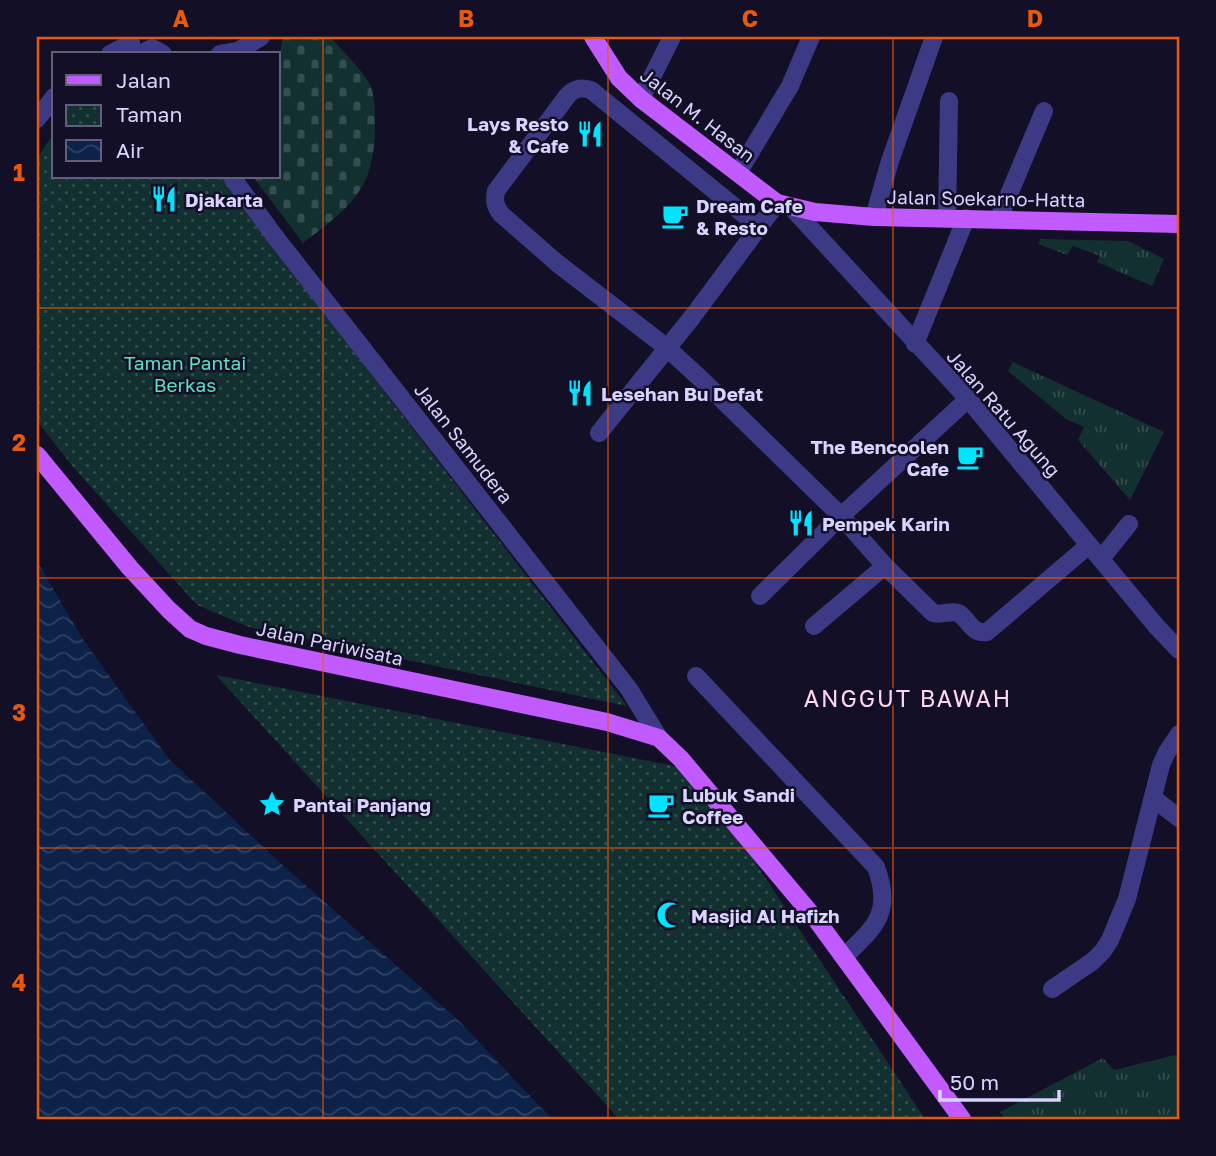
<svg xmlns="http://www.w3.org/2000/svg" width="1216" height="1156" viewBox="0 0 1216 1156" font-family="'Golos Text',sans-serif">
	<defs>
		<pattern id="grass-tufts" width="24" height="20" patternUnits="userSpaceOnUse" patternTransform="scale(1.75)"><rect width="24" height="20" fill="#12302f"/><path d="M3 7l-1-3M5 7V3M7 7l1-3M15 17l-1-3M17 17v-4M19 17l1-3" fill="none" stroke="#344d4e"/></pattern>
		<pattern id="cemetery-stones" width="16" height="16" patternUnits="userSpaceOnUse" patternTransform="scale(1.75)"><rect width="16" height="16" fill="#12302f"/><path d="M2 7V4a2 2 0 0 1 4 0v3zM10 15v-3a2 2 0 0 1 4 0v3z" fill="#344d4e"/></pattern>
		<pattern id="park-dots" width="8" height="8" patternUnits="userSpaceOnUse" patternTransform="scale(1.75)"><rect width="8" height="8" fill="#12302f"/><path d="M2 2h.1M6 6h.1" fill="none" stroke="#344d4e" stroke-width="1.8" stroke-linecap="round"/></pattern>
		<pattern id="water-waves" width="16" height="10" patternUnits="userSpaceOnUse" patternTransform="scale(1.75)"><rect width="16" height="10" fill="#0c2248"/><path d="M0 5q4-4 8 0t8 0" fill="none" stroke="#2f4163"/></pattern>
	</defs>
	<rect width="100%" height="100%" fill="#130f26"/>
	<path fill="url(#grass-tufts)" d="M1041,239L1128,241L1164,259L1152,286L1097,262L1100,256L1073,246L1067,255L1038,244Z
		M1013,362L1164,432L1130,500L1078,440L1084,427L1066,419L1008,371Z
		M1175,1055L1179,1061V1119H1005L1000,1112L1103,1058L1114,1070Z"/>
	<path fill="url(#cemetery-stones)" d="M283,37H330C340,48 367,75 371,87C375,98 375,114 375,125C375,189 351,207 303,243L253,177H278V54H275L280,52Z"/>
	<path fill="url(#park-dots)" d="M54,133V177H222L393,403L627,706L249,627L197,605L73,467L37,421V158Z
		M216,675L694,770L925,1119H619Z"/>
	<path fill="url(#water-waves)" d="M37,561L82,638L169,759L276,859L459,1021L552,1119H37Z"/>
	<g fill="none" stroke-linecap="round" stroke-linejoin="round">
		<path stroke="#3d3a85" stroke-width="18" d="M110,54L131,43
			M141,54L152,48L163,54
			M220,54L238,51L261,37
			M641,99L672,37
			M37,119L54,97
			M738,173L790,86L811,37
			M232,177L273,234L629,689L659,738
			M792,208L968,399L1157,627L1179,650
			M874,217L890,161L934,37
			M947,217L949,101
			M999,218L1044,111
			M758,226L591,90C582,87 575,88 568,95L496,191C494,201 495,206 501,214L557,263L666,347L702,380L841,516L885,566L933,613C942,616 952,609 960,614C970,622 972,634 987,632L1089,545
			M915,344L966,218
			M599,433L693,316L777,203
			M1101,559L1129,524
			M760,596L841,516L968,399
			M814,626L885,566
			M696,676L876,867C893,913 875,927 844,957
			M1154,799L1179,818
			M1052,989L1093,961L1103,951L1110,940L1127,899L1161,765L1167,752L1179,734"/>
		<path stroke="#c25bff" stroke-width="18" d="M593,37L619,78L641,99L777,203L815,212L874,217L1179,224
			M37,455L130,568L169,610L190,629L206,636L240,645L607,722L659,738L681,759L818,922L962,1119"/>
	</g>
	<path fill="none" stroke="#e8590c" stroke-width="2" stroke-opacity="0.55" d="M323,37V1119M608,37V1119M893,37V1119M37,308H1179M37,578H1179M37,848H1179"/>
	<defs>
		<g id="restaurant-bare" transform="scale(2.1)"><path d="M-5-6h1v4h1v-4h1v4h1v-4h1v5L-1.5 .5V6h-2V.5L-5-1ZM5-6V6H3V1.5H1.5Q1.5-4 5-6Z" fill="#00e5ff" stroke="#130f26" stroke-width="2.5" paint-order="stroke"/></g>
		<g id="cafe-bare" transform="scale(2.1)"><path d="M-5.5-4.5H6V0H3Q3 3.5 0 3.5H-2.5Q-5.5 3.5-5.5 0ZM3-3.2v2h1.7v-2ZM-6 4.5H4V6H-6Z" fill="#00e5ff" stroke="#130f26" stroke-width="2.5" paint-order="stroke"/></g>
		<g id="sight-bare" transform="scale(2.1)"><path d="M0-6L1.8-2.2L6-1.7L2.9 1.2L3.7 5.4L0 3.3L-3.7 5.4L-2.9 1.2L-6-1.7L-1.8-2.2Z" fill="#00e5ff" stroke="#130f26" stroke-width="2.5" paint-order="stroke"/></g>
		<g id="mosque-bare" transform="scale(2.1)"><path d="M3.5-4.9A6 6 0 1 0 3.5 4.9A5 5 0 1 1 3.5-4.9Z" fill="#00e5ff" stroke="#130f26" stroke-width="2.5" paint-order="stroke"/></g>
	</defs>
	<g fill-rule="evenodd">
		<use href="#restaurant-bare" x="590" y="134"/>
		<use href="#restaurant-bare" x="164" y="199"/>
		<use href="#cafe-bare" x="675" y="216"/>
		<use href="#restaurant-bare" x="580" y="393"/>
		<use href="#cafe-bare" x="970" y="457"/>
		<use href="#restaurant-bare" x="801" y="523"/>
		<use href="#sight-bare" x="272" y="804"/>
		<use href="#cafe-bare" x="661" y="805"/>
		<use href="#mosque-bare" x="670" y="915"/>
	</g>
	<g text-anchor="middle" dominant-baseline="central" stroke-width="5" stroke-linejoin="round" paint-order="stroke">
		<g font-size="19" fill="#d9d4ff" stroke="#130f26">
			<text transform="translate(698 115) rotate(38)">Jalan M. Hasan</text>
			<text transform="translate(986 198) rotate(1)">Jalan Soekarno-Hatta</text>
			<text transform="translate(1004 413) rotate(49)">Jalan Ratu Agung</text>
			<text transform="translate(464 443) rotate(52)">Jalan Samudera</text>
			<text transform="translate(330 643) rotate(12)">Jalan Pariwisata</text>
		</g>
		<g font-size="19" font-weight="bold" fill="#d9d4ff" stroke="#130f26" text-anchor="start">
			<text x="569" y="123" text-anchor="end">Lays Resto<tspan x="569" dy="22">&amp; Cafe</tspan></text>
			<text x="185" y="199">Djakarta</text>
			<text x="696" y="205">Dream Cafe<tspan x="696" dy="22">&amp; Resto</tspan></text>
			<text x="601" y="393">Lesehan Bu Defat</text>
			<text x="949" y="446" text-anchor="end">The Bencoolen<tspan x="949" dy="22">Cafe</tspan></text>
			<text x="822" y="523">Pempek Karin</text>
			<text x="682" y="794">Lubuk Sandi<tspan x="682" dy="22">Coffee</tspan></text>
			<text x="293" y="804">Pantai Panjang</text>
			<text x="691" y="915">Masjid Al Hafizh</text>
		</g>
		<g font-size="19" fill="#5fe0c0" stroke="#130f26">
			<text x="185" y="362">Taman Pantai<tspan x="185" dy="22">Berkas</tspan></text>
		</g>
		<g font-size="23" letter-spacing="2" fill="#ffd6f0" stroke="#130f26">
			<text x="908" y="698">ANGGUT BAWAH</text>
		</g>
	</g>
	<rect width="1216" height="1156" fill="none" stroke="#130f26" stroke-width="77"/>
	<rect x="52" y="52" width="228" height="126" fill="#130f26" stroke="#625e7d" stroke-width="2"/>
	<rect x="66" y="75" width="35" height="10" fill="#c25bff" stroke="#625e7d" stroke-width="2"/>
	<text x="116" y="88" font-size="21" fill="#d9d4ff">Jalan</text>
	<rect x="66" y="105" width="35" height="21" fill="url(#park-dots)" stroke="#625e7d" stroke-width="2"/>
	<text x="116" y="122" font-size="21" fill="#d9d4ff">Taman</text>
	<rect x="66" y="140" width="35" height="21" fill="url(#water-waves)" stroke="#625e7d" stroke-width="2"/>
	<text x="116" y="158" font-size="21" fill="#d9d4ff">Air</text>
	<path d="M940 1090v10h119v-10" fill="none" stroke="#d9d4ff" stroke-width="3.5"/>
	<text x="950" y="1090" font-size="21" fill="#d9d4ff" stroke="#130f26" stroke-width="5" paint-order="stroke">50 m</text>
	<rect x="38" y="38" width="1140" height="1080" fill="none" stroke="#e8590c" stroke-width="2.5"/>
	<g font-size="23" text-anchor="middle" font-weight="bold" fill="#e8590c">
		<text x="181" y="27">A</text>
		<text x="466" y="27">B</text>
		<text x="750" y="27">C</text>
		<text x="1035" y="27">D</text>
		<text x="19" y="181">1</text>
		<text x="19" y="451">2</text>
		<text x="19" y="721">3</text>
		<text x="19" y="991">4</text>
	</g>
</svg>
